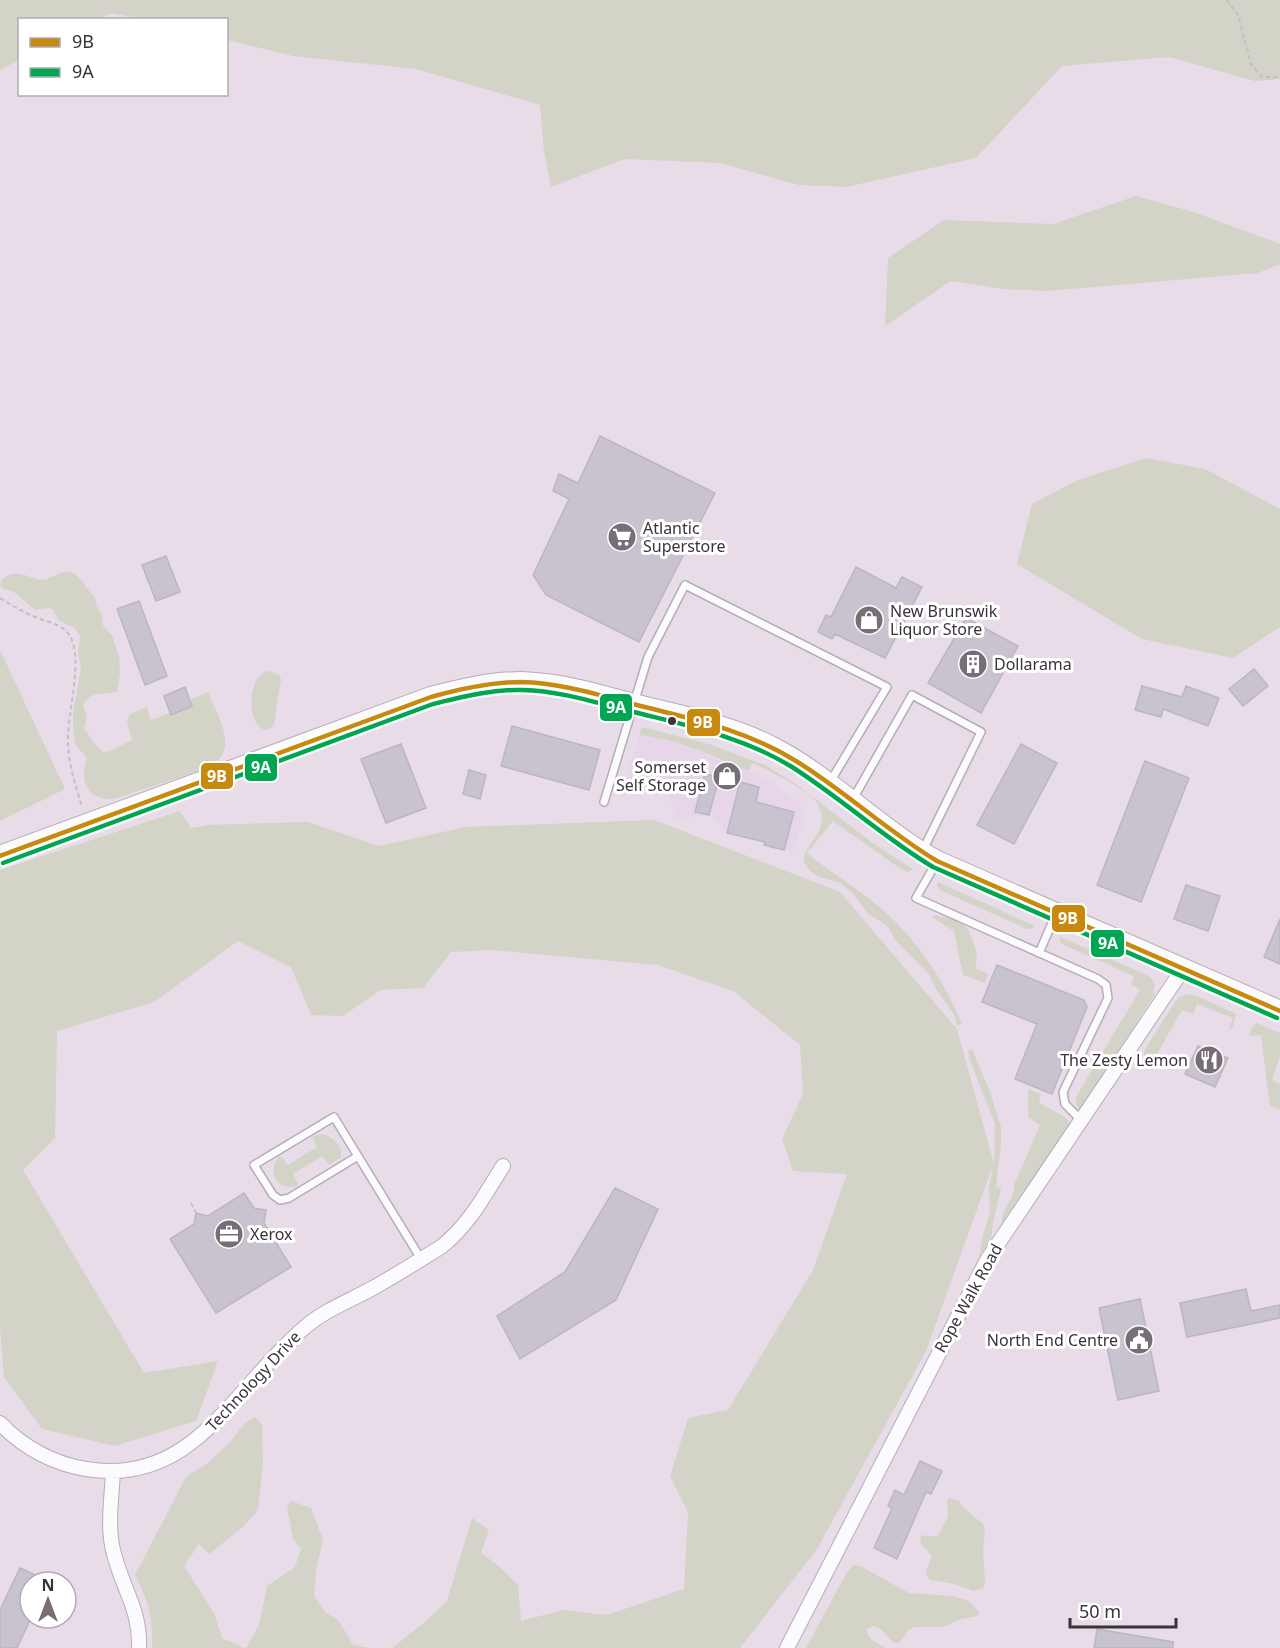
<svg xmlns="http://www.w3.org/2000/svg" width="1280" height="1648" viewBox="0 0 1280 1648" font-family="'Noto Sans',sans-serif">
	<rect width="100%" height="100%" fill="#e7dce8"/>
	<path fill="#e7d5e9" d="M639,735L657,737L719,758L766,779L798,801L805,810V816L793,852L727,833L709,815L675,819L666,783L622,796Z"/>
	<path fill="#d3d3c8" d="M0,0H1280V79L1255,81L1169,57L1062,66L976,158L846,187L799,185L720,163L624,159L551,187L544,151L540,105L416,69L293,56L227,40L226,20L141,19L112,13L98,19L20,20L19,60L0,70Z
		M1136,196L1194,212L1280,244V264L1258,273L1047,291L1003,289L951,281L885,326L888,258L944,220L1053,224Z
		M1146,458L1205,469L1280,509V627L1233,658L1142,639L1017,564L1032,504L1078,480Z
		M71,572C82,577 86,589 95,598L96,605L102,615L103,626L112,636L119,656L120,673L117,691C104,696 90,689 83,706L87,716L84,728C105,759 101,756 132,740L127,720L130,714L147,707L151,720L170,713L171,714L192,706L190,700L208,692C218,718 240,748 210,767L114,799C87,801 79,781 87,758L75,745L73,726V712L81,669L78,653L80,636L75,628L58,620L53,609L47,608L35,610L14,592L3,589L0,585L2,579C18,567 28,579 44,580L61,573Z
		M0,650L65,789L0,821Z
		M268,671L279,675L281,679L274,724L270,729L264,730C245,722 248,674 268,671Z
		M642,727L712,745L767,766L797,785L870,841L914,870L907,872L901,869L833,821L807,853C829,871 855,887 877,905C916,937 943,979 962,1024L957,1026L955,1016L936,989L928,973L894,939C889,920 875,922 866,911C859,901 853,891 841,884C831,878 818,880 809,869C789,849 835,837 818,804C812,792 766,769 752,763L749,771C714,756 677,739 639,735Z
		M180,811L191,828L208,825L308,822L379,846L466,827L654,820L840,892L957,1029L994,1164L995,1124L969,1058L968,1051L972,1049L990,1092L1001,1127V1145L996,1187L1001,1188L993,1223L991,1239L979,1257L983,1235L990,1212L989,1189L993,1165L926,1351L817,1549L740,1648H392L425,1622L447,1601L472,1518L489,1530L481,1553L496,1564L518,1585L521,1621L563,1610L607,1615L684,1589L688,1512L670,1477L688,1418L728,1410L813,1270L847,1174L793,1171L782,1139L803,1094L800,1045L733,991L658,965L491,950L451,952L423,988L380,990L343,1016L311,1015L291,967L238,941L154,1002L57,1031L55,1138L23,1170L144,1373L218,1361L196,1421L115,1446L42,1429L4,1377L0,1328V870Z
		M938,882L1035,926L1031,929H1027L940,890L937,886Z
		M934,915C957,920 967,920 974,944C977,954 978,958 975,968L988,974L985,983L963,975L954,931L933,918Z
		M1060,937L1147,975L1151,978L1155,984L1153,992L1155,994L1080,1110L1076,1104V1097L1140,990L1131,984L1134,976L1062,944L1060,941Z
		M1188,994L1195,995L1236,1014L1232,1029L1229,1028L1233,1018L1197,1004L1193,1014L1182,1010L1151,1064C1145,1061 1143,1057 1144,1051L1175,1002L1180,997Z
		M1257,1023L1280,1033V1057L1272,1080L1280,1084V1110L1275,1107H1270L1261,1035L1249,1036L1253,1026Z
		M1028,1089L1041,1094L1039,1103L1065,1117L1070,1124L1002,1223C1001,1209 1015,1199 1014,1185L1040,1125L1028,1117Z
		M322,1134C332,1136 343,1146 341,1157L329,1165L322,1156L293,1174L298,1183L297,1186C278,1191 267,1174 278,1158L281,1156L288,1165L317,1147L312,1137Z
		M255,1417L262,1424L263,1464L258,1510L243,1527L209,1554L199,1544L184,1566L214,1613L222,1638L244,1648H152C153,1617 149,1602 135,1575L186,1477L208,1463L231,1441L244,1424Z
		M949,1498L958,1500L965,1509L983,1524L985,1533L983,1550L985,1583L983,1588L973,1591L955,1584L931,1580L927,1576L926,1571L932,1556L921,1544L920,1537C926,1533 932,1539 939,1535L948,1516L947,1501Z
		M291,1501L311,1508L323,1540L316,1570L314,1596L325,1612L339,1621L353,1645L370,1648H246L259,1625L267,1586L295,1567L301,1549L293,1539L287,1507Z
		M853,1565L860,1566L909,1593L952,1596L964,1599L971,1603L979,1612L978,1616L961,1619L943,1627H914L908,1631L899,1643H894L880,1628L873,1626L867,1629C867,1640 877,1642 885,1648H806L847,1572Z"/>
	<path fill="#c8c3ce" stroke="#bbb6c0" stroke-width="1.5" d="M600,436L715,493L639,642L546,595L533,575L569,499L553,491L559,474L578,483Z
		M166,556L180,592L156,601L142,565Z
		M856,567L896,588L902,577L922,587L885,658L835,634L832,639L818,632L826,615L831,617Z
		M139,601L167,676L145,685L117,609Z
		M966,618L1018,646L981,713L928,683Z
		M1254,669L1268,686L1243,706L1229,689Z
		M1142,686L1182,697L1186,686L1219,698L1208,726L1163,709L1161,717L1135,710Z
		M185,687L192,706L171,715L164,696Z
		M512,726L600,750L589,790L501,766Z
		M401,744L426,808L386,823L361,759Z
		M1021,744L1057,763L1014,844L977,825Z
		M1145,761L1189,778L1141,902L1097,885Z
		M469,770L486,775L480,799L463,794Z
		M705,774L719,777L709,815L695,812Z
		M740,782L759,787L756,802L794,812L784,850L764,845L765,842L727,833Z
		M1186,885L1220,896L1208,931L1174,919Z
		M1280,919V964L1264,957Z
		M997,965L1084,1000L1087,1007L1052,1094L1015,1079L1037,1024L982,1002Z
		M1198,1046L1228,1058L1215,1087L1185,1074Z
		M615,1188L658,1209L616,1300L520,1359L497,1316L565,1272Z
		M244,1193L254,1208L266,1210L264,1223L291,1267L216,1313L170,1239L194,1224L196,1213L208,1216Z
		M1246,1289L1251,1311L1280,1305V1318L1187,1337L1180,1303Z
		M1140,1299L1159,1391L1118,1400L1099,1308Z
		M920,1461L942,1471L931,1494L926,1492L897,1559L874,1548L892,1508L888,1506L895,1490L904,1495Z
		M20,1568L51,1582H30V1620L17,1648H0V1610Z
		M1097,1629L1173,1642V1648H1094Z"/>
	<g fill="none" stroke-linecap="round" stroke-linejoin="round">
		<g stroke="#b6adb6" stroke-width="10">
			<path id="service" d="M853,799L912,695L981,732L923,850
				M604,802L648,657L685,585L887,687L830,782
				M936,863L916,898L1098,979L1106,985L1108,998L1063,1092L1065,1104L1081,1120
				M1039,953L1056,914
				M358,1156L289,1198L280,1200L273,1195L254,1165L334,1117L421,1259"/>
		</g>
		<g stroke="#b6adb6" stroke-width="16">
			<path id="minor" d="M0,1423C22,1447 54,1464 86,1469C194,1487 235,1386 304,1328C323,1311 349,1301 371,1289C395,1276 418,1261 441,1247C469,1225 484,1196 503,1166
				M113,1471C112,1496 107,1525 113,1550C121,1586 141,1610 139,1648
				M787,1648L987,1260L1183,969"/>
		</g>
		<g stroke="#b6adb6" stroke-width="22">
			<path id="secondary" d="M0,856L431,697C461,689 491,682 521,682C561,683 599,695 637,705C682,716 736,727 776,749C834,780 879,829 937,861L1280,1011"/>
		</g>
		<path stroke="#c4bfc4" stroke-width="2" stroke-dasharray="4.5 3" stroke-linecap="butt" d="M1227,0L1238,15L1251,64L1262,77H1280
			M0,598C11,605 21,611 33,616C43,621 58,623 66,631C87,651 66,715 68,744C69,766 76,787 82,807
			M191,1203L196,1213"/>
		<use href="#service" stroke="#fbfafc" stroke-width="7"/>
		<use href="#minor" stroke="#fbfafc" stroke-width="14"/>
		<use href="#secondary" stroke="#fbfafc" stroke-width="20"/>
		<g stroke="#fff" stroke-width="9">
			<path id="bus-1" d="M0,856L431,697C460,689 490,682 521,682C561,683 599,695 637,705C692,719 746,730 796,761C845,791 887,831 937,861L1280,1011"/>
		</g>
		<g stroke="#fff" stroke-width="9">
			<path id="bus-2" d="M3,863L433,704C462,697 493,689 523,690C561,691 597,703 634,712C689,726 743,737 792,767C841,798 884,838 933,867L1277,1018"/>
		</g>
		<use href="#bus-1" stroke="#c8890f" stroke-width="4.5"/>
		<use href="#bus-2" stroke="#00a651" stroke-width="4.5"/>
	</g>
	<defs>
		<g id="supermarket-disc" transform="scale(1.5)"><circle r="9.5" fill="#776e78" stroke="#fff"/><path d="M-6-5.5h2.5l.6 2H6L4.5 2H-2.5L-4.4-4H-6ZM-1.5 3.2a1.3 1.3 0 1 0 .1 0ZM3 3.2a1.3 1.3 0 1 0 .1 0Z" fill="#fff"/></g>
		<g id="shop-disc" transform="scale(1.5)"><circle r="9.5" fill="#776e78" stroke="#fff"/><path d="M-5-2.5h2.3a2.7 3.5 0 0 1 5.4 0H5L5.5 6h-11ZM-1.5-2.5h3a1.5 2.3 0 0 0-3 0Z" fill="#fff"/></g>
		<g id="building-disc" transform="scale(1.5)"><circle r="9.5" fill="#776e78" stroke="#fff"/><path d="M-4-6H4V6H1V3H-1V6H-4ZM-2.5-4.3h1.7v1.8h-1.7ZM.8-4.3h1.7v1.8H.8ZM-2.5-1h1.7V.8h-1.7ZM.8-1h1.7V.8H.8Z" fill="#fff"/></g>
		<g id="restaurant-disc" transform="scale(1.5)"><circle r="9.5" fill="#776e78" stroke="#fff"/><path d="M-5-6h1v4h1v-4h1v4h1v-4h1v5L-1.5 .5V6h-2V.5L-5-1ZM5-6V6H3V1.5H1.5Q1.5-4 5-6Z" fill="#fff"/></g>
		<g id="office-disc" transform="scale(1.5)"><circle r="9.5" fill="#776e78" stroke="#fff"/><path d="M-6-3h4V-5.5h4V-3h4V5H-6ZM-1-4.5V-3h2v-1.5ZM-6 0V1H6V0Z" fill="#fff"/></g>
		<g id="civic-disc" transform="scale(1.5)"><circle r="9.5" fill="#776e78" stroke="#fff"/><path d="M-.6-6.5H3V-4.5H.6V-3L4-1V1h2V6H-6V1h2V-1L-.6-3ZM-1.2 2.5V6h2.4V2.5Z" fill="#fff"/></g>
	</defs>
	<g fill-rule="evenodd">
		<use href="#supermarket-disc" x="622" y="537"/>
		<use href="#shop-disc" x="869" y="620"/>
		<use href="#building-disc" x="973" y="664"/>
		<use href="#shop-disc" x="727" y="776"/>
		<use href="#restaurant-disc" x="1209" y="1060"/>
		<use href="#office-disc" x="229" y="1234"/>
		<use href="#civic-disc" x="1139" y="1340"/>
	</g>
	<circle fill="#3a333b" stroke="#fff" stroke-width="2" cx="672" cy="721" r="5"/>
	<g text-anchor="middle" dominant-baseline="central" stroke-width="6" stroke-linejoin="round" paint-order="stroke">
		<g font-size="16" fill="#3a333b" stroke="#fff" text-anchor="start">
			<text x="643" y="528">Atlantic<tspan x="643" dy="18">Superstore</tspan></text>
			<text x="890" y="611">New Brunswik<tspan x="890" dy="18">Liquor Store</tspan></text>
			<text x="994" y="664">Dollarama</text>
			<text x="706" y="767" text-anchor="end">Somerset<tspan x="706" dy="18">Self Storage</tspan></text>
			<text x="1188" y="1060" text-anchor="end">The Zesty Lemon</text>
			<text x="250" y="1234">Xerox</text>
			<text x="1118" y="1340" text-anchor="end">North End Centre</text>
		</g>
		<g font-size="16" fill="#3a333b" stroke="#fff">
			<text transform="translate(968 1298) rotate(-61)">Rope Walk Road</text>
			<text transform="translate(253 1381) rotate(-47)">Technology Drive</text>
		</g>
	</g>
	<g stroke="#fff" stroke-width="2">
		<rect x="599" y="693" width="34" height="29" rx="6" fill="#00a651"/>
		<rect x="686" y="708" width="35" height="29" rx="6" fill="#c8890f"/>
		<rect x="244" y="753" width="34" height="29" rx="6" fill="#00a651"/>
		<rect x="200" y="762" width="34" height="28" rx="6" fill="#c8890f"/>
		<rect x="1051" y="904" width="35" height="29" rx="6" fill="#c8890f"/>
		<rect x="1090" y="929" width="35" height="29" rx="6" fill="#00a651"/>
	</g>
	<g font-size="16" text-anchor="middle" font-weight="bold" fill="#fff">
		<text x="616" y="713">9A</text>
		<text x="703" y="728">9B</text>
		<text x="261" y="773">9A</text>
		<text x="217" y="782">9B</text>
		<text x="1068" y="924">9B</text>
		<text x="1108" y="949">9A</text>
	</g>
	<rect x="18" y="18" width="210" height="78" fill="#ffffff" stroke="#b0adb1" stroke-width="1.5"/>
	<rect x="30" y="38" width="30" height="9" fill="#c8890f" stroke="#b0adb1" stroke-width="1.5"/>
	<text x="72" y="48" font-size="18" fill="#3a333b">9B</text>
	<rect x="30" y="68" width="30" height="9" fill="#00a651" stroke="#b0adb1" stroke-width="1.5"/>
	<text x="72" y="78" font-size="18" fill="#3a333b">9A</text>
	<g transform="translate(48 1600)"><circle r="28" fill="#ffffff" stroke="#b0adb1" stroke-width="1.5"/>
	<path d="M0-4.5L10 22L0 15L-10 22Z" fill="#776e78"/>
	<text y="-9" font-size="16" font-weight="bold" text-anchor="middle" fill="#3a333b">N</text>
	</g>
	<path d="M1070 1618v9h106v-9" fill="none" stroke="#3a333b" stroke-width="3"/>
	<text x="1079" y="1618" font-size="18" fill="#3a333b" stroke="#ffffff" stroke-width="4.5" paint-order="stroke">50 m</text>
</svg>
